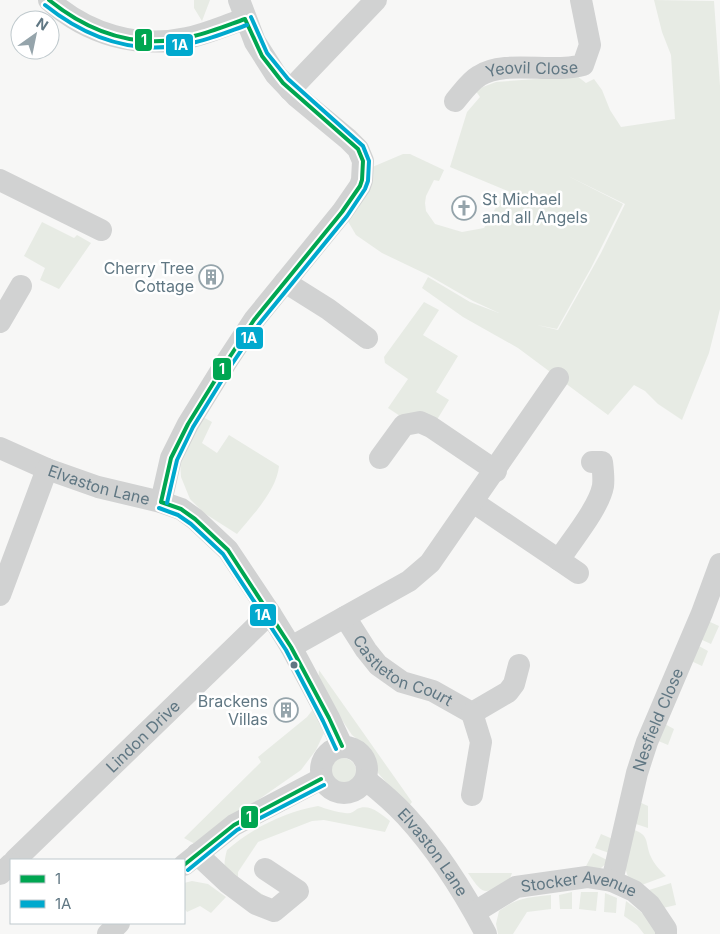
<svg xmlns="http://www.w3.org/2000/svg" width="720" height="934" viewBox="0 0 720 934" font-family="Inter,sans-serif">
	<rect width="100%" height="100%" fill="#f7f7f6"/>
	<path fill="#e7ebe4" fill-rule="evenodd" d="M194,0H210L202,21L194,8Z
		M654,0L714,1L720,86V309L709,353L682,420L658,404L645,391L634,385L608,415L518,348L463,317L422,288L428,277L470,302L499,313L473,301L428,275L382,253L356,235L346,218L370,168L403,154H410L444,170L439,181L434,180L426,196L425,203L426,211L435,224L462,232L484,228L502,197L510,192L450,167L467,112L480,97L475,90L496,82L577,76L586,83L594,79L602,90L610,110L621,127L675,119L671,55L662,32ZM568,176L625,204L601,253L558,330L537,325L557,329L591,268L623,204Z
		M42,222L74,238L77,235L91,243L59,289L40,280L45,268L24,256Z
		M424,302L439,310L423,335L458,356L436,392L449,400L435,423L400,416L388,408L408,379L385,363L384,357Z
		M203,417L212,422L202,443L217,453L229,435L279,466C277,490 252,516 237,534L204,513L190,499L181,477L180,460Z
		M708,621L719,626L711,644L700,639Z
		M697,645L708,651L702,666L689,660Z
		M319,670L412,802L408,807L378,773L372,751L352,735L318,684Z
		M314,708L324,733L316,750L301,770L195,844L184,838L261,762L258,757L307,717Z
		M663,723L674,729L668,745L656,740Z
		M330 771a13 13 0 1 1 26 0a13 13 0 1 1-26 0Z
		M639,802L648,806V828L633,823Z
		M318,806C326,809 337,812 345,813C351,814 353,812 357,809C369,803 381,814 390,821L385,832L324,820L312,821L258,842L238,872V878L274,902L269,906C259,899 232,884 226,874C223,867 225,857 227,850C252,828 285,812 318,806Z
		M632,829C651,836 644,841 651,857C654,864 660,870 666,876L639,886L628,877L624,864Z
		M601,834L615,840L612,854L595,848Z
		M593,853L609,861L601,868H585Z
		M468,873H512L509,881C484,893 485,898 468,873Z
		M192,881L208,884L226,897L211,913L200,906L187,912L184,908V883Z
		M671,883L676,905L663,908L646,891Z
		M572,892V909H560L559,895Z
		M581,892H598L596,911L579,909Z
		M605,893L617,898L616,913L604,912Z
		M551,895V909L527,912L513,934H498L496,924L499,911C516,898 530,897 551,895Z
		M626,901L645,915L657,934H644L637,925L624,916Z"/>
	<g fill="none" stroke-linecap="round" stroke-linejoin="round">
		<g stroke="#d1d2d2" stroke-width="22">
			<path d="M49,0C87,34 137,49 187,38C207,34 226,25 245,19"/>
			<path d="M290,90L376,0"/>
			<path id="s1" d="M455,101C462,93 469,82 479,76C504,59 553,74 583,65L590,45L581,0"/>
			<path d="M0,180L101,230"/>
			<path d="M285,282L328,309L367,338"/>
			<path d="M0,322L21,286"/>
			<path id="s2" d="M0,448L47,469L98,487L161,502L181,509L195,519L228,550L270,613L291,647L329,718L342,746"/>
			<path d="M380,458L404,425L420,422L431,427L496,471"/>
			<path d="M161,502L171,458L188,424L227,361L254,320L342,212L360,186L362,180L363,161L358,149L348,139L296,96L276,75L255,42L239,0"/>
			<path d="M473,502L559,560C571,541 599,508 603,486C604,478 603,470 602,462H592"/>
			<path d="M559,560L578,573"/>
			<path d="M0,595L47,469"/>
			<path id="s3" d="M345,617L366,650L378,665L402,682L433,691L472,713L508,692L514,684L519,665"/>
			<path d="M291,647L409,581L430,563L558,378"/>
			<path d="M472,713L481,742L472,795"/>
			<circle cx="344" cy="770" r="23"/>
			<path id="s4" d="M366,780C380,791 394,803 406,816C438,851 464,892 486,934"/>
			<path d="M197,854L228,883L256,904L274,911L298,891L265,869"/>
			<path id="s5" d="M15,860L270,613"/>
			<path d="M184,865L234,825L321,779"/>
			<path d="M0,874L11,864"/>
			<path id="s6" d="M612,881L637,773L647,742L702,613L720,564"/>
			<path id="s7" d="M475,912L516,887L587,877L612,881L634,891L650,905L666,929V934"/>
			<path d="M108,934L119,923"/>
		</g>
		<g stroke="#fff" stroke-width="8">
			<path id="bus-1" d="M49,0C91,34 140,50 194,36C211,32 228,25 245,19
				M161,502L171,458L188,424L227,361L254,320L342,212L360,186L362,180L363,161L358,149L283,83L262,56L245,19
				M161,502L181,509L195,519L228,550L291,647L329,718L342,746
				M184,865L234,825L321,779"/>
		</g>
		<g stroke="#fff" stroke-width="8">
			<path id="bus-2" d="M45,5C90,41 139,57 196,42C213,38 230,31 247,25
				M167,503L177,460L193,427L232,364L259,324L347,216L365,189L368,181L369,161L363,146L288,79L267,53L251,17
				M159,508L178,515L191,524L223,554L286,650L323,721L336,749
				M188,870L237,830L324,785"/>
		</g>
		<use href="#bus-1" stroke="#00a651" stroke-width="4"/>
		<use href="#bus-2" stroke="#00a9ce" stroke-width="4"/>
	</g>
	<defs>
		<g id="church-ring" transform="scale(1.25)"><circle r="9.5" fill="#fff" stroke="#95a4ab" stroke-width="1.5"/><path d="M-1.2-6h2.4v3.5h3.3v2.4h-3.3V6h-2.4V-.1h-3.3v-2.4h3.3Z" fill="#95a4ab"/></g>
		<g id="building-ring" transform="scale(1.25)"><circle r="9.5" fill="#fff" stroke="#95a4ab" stroke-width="1.5"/><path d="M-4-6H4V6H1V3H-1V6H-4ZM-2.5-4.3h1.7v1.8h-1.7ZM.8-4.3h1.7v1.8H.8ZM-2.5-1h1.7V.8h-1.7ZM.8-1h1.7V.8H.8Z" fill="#95a4ab"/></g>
	</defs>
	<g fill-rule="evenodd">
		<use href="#church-ring" x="464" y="208"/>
		<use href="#building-ring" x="211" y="277"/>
		<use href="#building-ring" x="286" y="710"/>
	</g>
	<circle fill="#607783" stroke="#fff" stroke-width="2" cx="294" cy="665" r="4.5"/>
	<g text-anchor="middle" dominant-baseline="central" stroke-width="5" stroke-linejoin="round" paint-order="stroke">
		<g font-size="16" fill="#607783" stroke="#fff">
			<text stroke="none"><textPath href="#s1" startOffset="89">Yeovil Close</textPath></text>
			<text stroke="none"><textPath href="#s2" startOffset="106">Elvaston Lane</textPath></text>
			<text stroke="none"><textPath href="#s3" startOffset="82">Castleton Court</textPath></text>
			<text stroke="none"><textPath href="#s6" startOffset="168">Nesfield Close</textPath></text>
			<text stroke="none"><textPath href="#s5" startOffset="178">Lindon Drive</textPath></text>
			<text stroke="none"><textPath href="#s4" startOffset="99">Elvaston Lane</textPath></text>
			<text stroke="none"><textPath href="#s7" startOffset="112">Stocker Avenue</textPath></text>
		</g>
		<g font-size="16" fill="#607783" stroke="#fff" text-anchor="end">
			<text x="482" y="199" text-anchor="start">St Michael<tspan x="482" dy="18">and all Angels</tspan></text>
			<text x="194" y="268">Cherry Tree<tspan x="194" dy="18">Cottage</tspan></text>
			<text x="268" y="701">Brackens<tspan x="268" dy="18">Villas</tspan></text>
		</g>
	</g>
	<g stroke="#fff" stroke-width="2">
		<rect x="134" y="28" width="19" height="24" rx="5" fill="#00a651"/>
		<rect x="165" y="33" width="29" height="24" rx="5" fill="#00a9ce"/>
		<rect x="235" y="326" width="29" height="24" rx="5" fill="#00a9ce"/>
		<rect x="212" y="357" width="20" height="24" rx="5" fill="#00a651"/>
		<rect x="249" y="603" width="28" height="24" rx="5" fill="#00a9ce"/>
		<rect x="240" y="805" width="19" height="24" rx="5" fill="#00a651"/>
	</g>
	<g font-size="14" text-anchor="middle" font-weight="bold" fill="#fff">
		<text x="144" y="45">1</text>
		<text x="180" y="50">1A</text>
		<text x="249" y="343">1A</text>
		<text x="222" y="374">1</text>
		<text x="263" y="620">1A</text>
		<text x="249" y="822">1</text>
	</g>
	<rect x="10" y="859" width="175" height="65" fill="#ffffff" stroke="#bfc9cd"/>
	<rect x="20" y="875" width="25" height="8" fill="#00a651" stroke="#bfc9cd"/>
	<text x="55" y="884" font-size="15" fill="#607783">1</text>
	<rect x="20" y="900" width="25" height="8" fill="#00a9ce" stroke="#bfc9cd"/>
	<text x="55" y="909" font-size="15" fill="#607783">1A</text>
	<g transform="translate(35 35) rotate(33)"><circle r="24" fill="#ffffff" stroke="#bfc9cd"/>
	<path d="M0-4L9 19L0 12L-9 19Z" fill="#95a4ab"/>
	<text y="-8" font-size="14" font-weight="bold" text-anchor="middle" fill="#607783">N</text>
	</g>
</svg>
